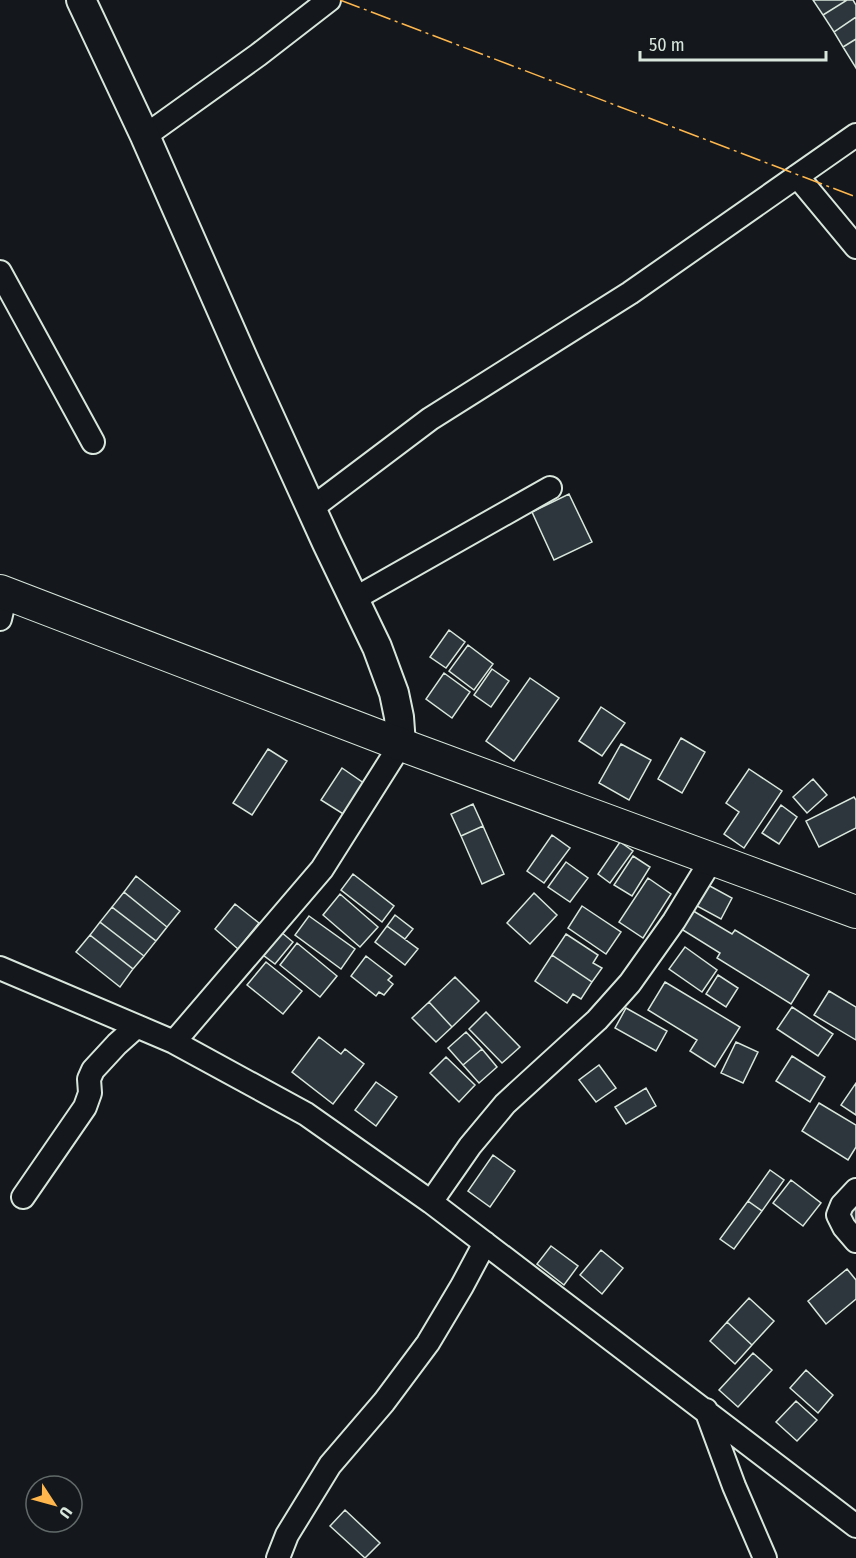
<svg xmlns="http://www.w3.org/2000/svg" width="856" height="1558" viewBox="0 0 856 1558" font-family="'Fira Sans Condensed',sans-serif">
	<rect width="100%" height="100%" fill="#14181c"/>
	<path fill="#2c363c" stroke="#d8e6dc" stroke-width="1.5" d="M813,0H847L823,15Z
		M847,0H853L856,5V17L834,32L823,15Z
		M856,17V39L843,47L834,32Z
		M856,39V68L843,47Z
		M569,494L592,542L554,560L532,512Z
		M449,630L465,642L446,668L430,657Z
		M468,645L493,664L474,690L449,671Z
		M492,669L509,681L491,707L474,695Z
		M444,673L470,692L452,718L426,699Z
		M530,678L559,698L514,761L486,741Z
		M601,707L625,723L602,756L579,741Z
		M681,738L705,752L682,793L658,779Z
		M621,744L651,760L629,800L599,783Z
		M268,749L287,761L252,815L233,803Z
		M342,768L368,786L348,817L321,800Z
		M749,769L782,791L744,848L724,834L739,812L726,803Z
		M813,779L827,795L807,813L793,797Z
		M854,797L856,800V828L819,847L806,821Z
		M473,804L483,826L461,836L451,814Z
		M781,805L797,817L779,844L762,833Z
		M483,826L504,874L482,884L461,836Z
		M552,835L570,848L544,883L527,871Z
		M620,842L633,851L610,883L598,874Z
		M633,856L650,867L632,896L614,885Z
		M566,862L588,878L570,902L548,887Z
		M353,874L394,906L382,922L341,890Z
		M136,876L180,911L167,927L124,892Z
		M648,878L671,894L643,938L619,922Z
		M708,885L732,898L721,919L697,906Z
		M124,892L167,927L156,941L112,907Z
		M534,893L557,915L530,944L507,923Z
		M340,894L378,927L360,947L323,915Z
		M235,904L259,923L238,949L215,929Z
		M582,906L621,932L606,954L568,928Z
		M112,907L156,941L144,956L100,922Z
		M690,909L732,934L735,930L809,975L791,1004L717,958L720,953L678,927Z
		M395,915L413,929L405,939L387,926Z
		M309,916L355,949L341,969L295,935Z
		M100,922L144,956L133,969L90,935Z
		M387,926L418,949L405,965L375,942Z
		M281,932L293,942L275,964L263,955Z
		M566,934L598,955L593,963L602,968L592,982L552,955Z
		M90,935L133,969L120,987L76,952Z
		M297,943L337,976L320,997L280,965Z
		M685,947L717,970L702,992L669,969Z
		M552,955L592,982L581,999L573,994L567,1003L535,981Z
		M366,956L392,976L388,980L393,984L384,995L379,992L376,996L351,976Z
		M266,962L302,991L283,1014L247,985Z
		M718,975L738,988L726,1007L706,994Z
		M455,977L479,1001L452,1027L429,1002Z
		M665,982L740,1027L715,1067L690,1051L697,1040L648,1010Z
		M829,991L856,1007V1040L814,1015Z
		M429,1002L452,1027L436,1042L412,1018Z
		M792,1007L833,1034L818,1056L777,1029Z
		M626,1008L667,1031L656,1051L615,1028Z
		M486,1012L520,1047L502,1063L469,1029Z
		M466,1032L482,1049L463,1065L448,1048Z
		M319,1037L341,1054L345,1049L364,1064L333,1104L292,1072Z
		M736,1042L758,1052L743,1083L721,1073Z
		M482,1049L497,1067L479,1083L463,1065Z
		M792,1056L825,1077L810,1102L776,1081Z
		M446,1057L475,1085L459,1102L430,1073Z
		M599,1065L616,1088L596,1102L579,1080Z
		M376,1082L397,1097L376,1126L355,1110Z
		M856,1083V1115L841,1105Z
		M646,1088L656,1106L626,1124L615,1107Z
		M819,1103L856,1125V1147L848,1160L802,1131Z
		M493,1155L515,1171L490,1207L468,1191Z
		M770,1170L784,1180L762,1211L748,1201Z
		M791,1180L821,1203L803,1226L773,1203Z
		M856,1200V1232L840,1216Z
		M748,1201L762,1211L734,1249L720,1239Z
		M551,1246L578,1266L564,1285L537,1264Z
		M601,1250L623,1268L602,1294L580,1275Z
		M847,1269L856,1280V1299L826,1324L808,1301Z
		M749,1298L774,1321L752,1345L727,1322Z
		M727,1322L752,1345L735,1364L710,1341Z
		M753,1353L772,1370L738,1407L719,1390Z
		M806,1370L833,1395L818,1413L790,1388Z
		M796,1401L817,1420L797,1441L776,1422Z
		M345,1510L380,1543L365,1558L330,1526Z"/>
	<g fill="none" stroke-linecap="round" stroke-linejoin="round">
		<g stroke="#d8e6dc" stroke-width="26">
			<path id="minor" d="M145,136L258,55L329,0
				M797,176L856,247
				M0,272L93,442
				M312,508L430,419L630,293L856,135
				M354,599L550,488
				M0,619L6,594
				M0,968L174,1042L306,1114L431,1202L856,1526
				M174,1042L322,869L401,744
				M856,1190L842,1205L838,1215L844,1227L856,1241
				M23,1197L85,1107L90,1093L89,1079L93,1070L117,1044L136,1027
				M431,1202L470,1146L505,1104L597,1020L630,983L674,921L712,859
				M706,1410L734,1486L765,1558
				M278,1558L287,1535L330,1465L384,1402L428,1343L462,1286L485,1243"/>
		</g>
		<g stroke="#d8e6dc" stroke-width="32">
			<path id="tertiary" d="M81,0L145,136L245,363L327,543L377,647L394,693L399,717L401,744"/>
		</g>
		<g stroke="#d8e6dc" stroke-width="34">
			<path id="secondary" d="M0,591L410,748L856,912"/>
		</g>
		<use href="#minor" stroke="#14181c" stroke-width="22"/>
		<use href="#tertiary" stroke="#14181c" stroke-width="28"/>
		<use href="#secondary" stroke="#14181c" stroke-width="32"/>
		<path stroke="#ffb74d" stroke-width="1.5" stroke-dasharray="21 4.5 3 4.5" stroke-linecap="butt" d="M340,0L856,197"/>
	</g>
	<g transform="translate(54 1504) rotate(126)"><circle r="28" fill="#14181c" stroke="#626a69" stroke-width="1.5"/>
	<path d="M0-4.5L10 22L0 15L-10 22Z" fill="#ffb74d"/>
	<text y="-9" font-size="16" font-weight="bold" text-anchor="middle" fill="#d8e6dc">U</text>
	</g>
	<path d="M640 51v9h186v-9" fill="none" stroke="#d8e6dc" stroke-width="3"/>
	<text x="649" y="51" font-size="18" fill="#d8e6dc" stroke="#14181c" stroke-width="4.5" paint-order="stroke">50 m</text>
</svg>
